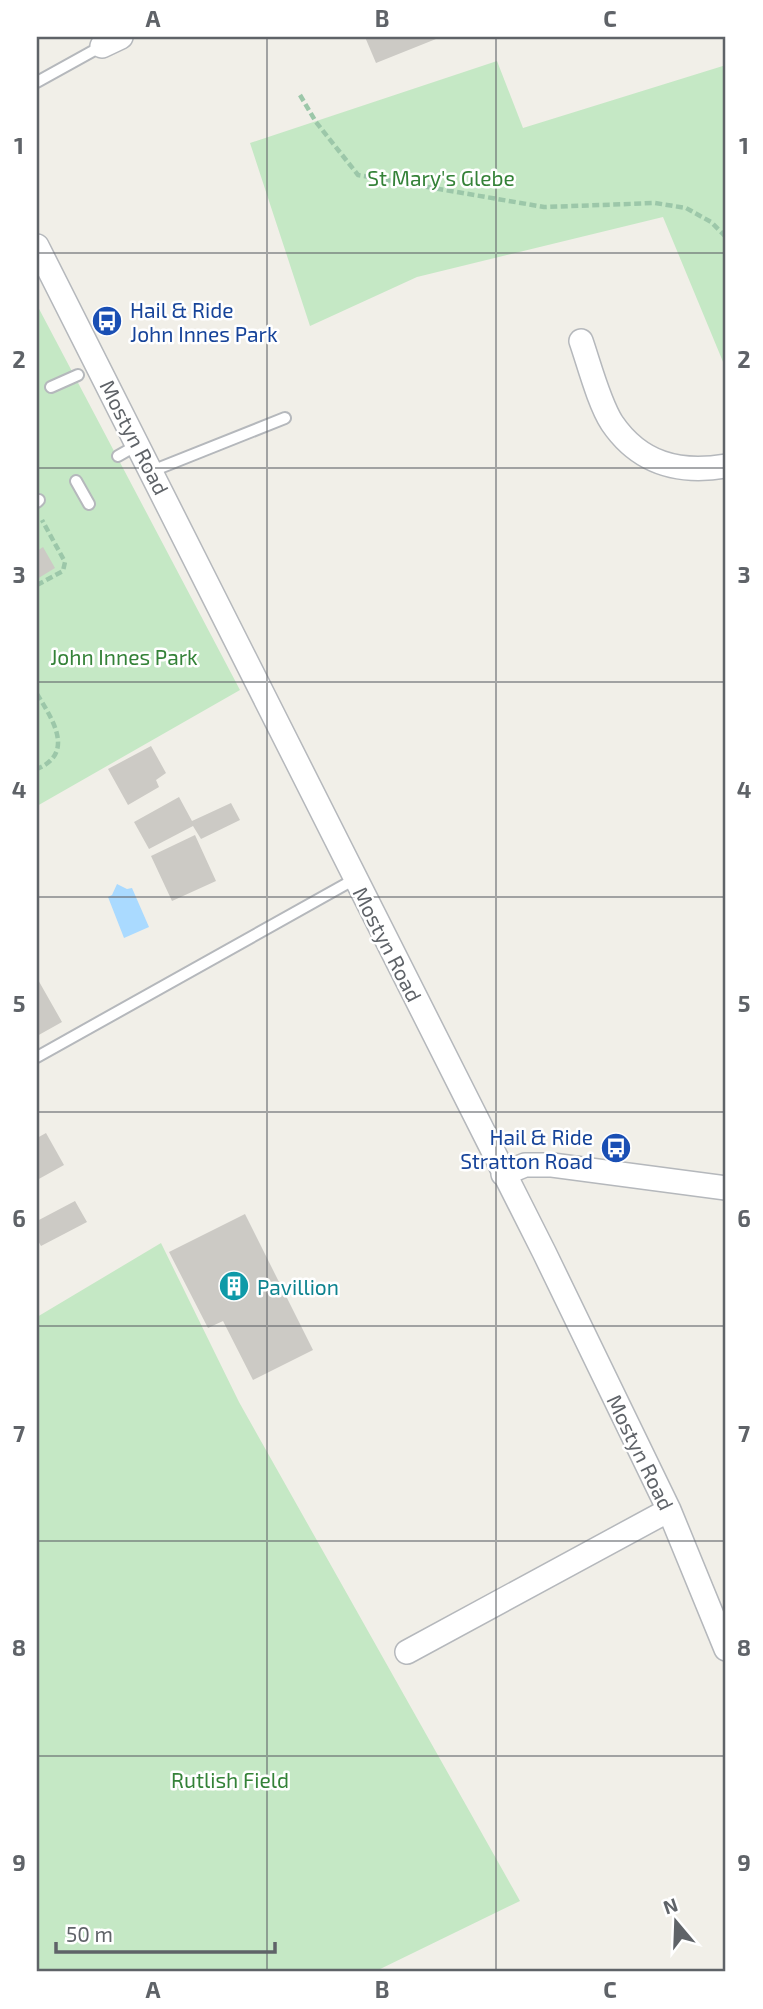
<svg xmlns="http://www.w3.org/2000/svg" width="763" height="2009" viewBox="0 0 763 2009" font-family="'Exo 2',sans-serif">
	<rect width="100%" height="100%" fill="#f1efe8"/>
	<path fill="#c5e8c5" d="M497,61L523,128L726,65V369L663,217L417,277L310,326L250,143Z
		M37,305L240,690L37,806Z
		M161,1243L239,1402L520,1901L374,1972H37V1317Z"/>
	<path fill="#aadaff" d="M117,884L127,889L132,888L149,927L124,938L108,897L112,895Z"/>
	<path fill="#cccac5" d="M365,37H441L376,63Z
		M43,547L55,568L37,579V551Z
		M151,746L166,773L156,780L159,787L128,805L108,769Z
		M179,797L192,821L231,803L240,820L201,839L193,826L149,849L134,822Z
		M195,835L216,881L172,901L151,856Z
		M37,978L62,1022L37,1036Z
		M46,1133L64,1165L37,1180V1138Z
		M75,1201L87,1222L41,1246L37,1239V1221Z
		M245,1214L313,1350L253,1380L223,1321L208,1328L169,1252Z"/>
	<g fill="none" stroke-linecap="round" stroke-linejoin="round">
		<g stroke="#b5b8bc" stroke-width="14">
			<path id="lane" d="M37,82L102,46
				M51,387L78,375
				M118,456L139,444
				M152,471L285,418
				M76,481L89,504
				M37,502L39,500
				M37,1057L355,879"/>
		</g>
		<g stroke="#b5b8bc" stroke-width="26">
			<path id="street" d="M102,46L121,37
				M37,246L544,1252L669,1510L726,1649
				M581,341C589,364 599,403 612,423C640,464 679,474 726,466
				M503,1174L525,1165H552L726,1188
				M407,1652L669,1510"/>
		</g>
		<path stroke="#9cc7a9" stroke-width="4.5" stroke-dasharray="7 3.5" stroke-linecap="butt" d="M300,95L316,122L358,175L544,207L655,203L686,208L711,222L726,237
			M37,585L63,571L65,562L42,520
			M37,694C53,720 75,753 37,769"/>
		<use href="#lane" stroke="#fff" stroke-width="10"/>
		<use href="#street" stroke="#fff" stroke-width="23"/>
	</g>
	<path fill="none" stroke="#5f6368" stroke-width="2" stroke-opacity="0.55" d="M267,37V1972M496,37V1972M37,253H726M37,468H726M37,682H726M37,897H726M37,1112H726M37,1326H726M37,1541H726M37,1756H726"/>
	<defs>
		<g id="bus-disc" transform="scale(1.575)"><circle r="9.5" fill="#1a4fb4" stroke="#fff"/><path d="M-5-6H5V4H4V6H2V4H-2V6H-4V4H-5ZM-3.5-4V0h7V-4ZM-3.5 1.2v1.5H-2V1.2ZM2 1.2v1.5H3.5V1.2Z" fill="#fff"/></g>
		<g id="building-disc" transform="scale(1.575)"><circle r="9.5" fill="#0f9aa8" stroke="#fff"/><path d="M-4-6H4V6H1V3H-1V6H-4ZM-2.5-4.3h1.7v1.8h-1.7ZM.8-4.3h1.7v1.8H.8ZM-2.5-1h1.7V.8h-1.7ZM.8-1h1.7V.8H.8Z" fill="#fff"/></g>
	</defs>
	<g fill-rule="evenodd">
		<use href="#bus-disc" x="107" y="321"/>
		<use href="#bus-disc" x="616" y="1148"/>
		<use href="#building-disc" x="234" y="1286"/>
	</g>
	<g text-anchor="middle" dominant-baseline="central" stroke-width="5" stroke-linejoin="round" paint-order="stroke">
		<g font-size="21" fill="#348238" stroke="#fff">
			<text x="441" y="177">St Mary's Glebe</text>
			<text x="124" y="656">John Innes Park</text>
			<text x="230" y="1779">Rutlish Field</text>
		</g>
		<g font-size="21" fill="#164399" stroke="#fff" text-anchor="start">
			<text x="130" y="309">Hail &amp; Ride<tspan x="130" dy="24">John Innes Park</tspan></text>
			<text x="593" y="1136" text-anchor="end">Hail &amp; Ride<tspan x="593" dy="24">Stratton Road</tspan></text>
		</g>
		<g font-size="21" fill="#5f6368" stroke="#fff">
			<text transform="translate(135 437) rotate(63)">Mostyn Road</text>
			<text transform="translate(388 944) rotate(63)">Mostyn Road</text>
			<text transform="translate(641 1452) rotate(64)">Mostyn Road</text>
		</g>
		<g font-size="21" fill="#0d838f" stroke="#fff" text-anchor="start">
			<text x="257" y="1286">Pavillion</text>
		</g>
	</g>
	<rect width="763" height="2009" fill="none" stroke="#ffffff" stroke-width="77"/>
	<g transform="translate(676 1922) rotate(341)" stroke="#ffffff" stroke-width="5" paint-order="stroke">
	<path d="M0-5L12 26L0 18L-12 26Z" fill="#5f6368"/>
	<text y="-10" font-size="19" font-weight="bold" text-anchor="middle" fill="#5f6368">N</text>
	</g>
	<path d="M56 1942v10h219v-10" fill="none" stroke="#5f6368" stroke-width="3.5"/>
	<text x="66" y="1942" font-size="21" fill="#5f6368" stroke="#ffffff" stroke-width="5" paint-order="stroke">50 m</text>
	<rect x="38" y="38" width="686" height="1932" fill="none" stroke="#5f6368" stroke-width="2.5"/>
	<g font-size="23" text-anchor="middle" font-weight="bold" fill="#5f6368">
		<text x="153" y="27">A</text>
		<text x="382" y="27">B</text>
		<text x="610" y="27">C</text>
		<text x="19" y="154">1</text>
		<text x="744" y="154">1</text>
		<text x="19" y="368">2</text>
		<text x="744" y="368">2</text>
		<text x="19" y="583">3</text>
		<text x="744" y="583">3</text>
		<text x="19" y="798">4</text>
		<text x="744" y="798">4</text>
		<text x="19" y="1012">5</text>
		<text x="744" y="1012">5</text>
		<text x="19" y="1227">6</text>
		<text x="744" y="1227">6</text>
		<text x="19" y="1442">7</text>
		<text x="744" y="1442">7</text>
		<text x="19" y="1656">8</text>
		<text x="744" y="1656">8</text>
		<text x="19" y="1871">9</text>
		<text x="744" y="1871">9</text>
		<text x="153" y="1998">A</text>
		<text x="382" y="1998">B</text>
		<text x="610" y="1998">C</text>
	</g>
</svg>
